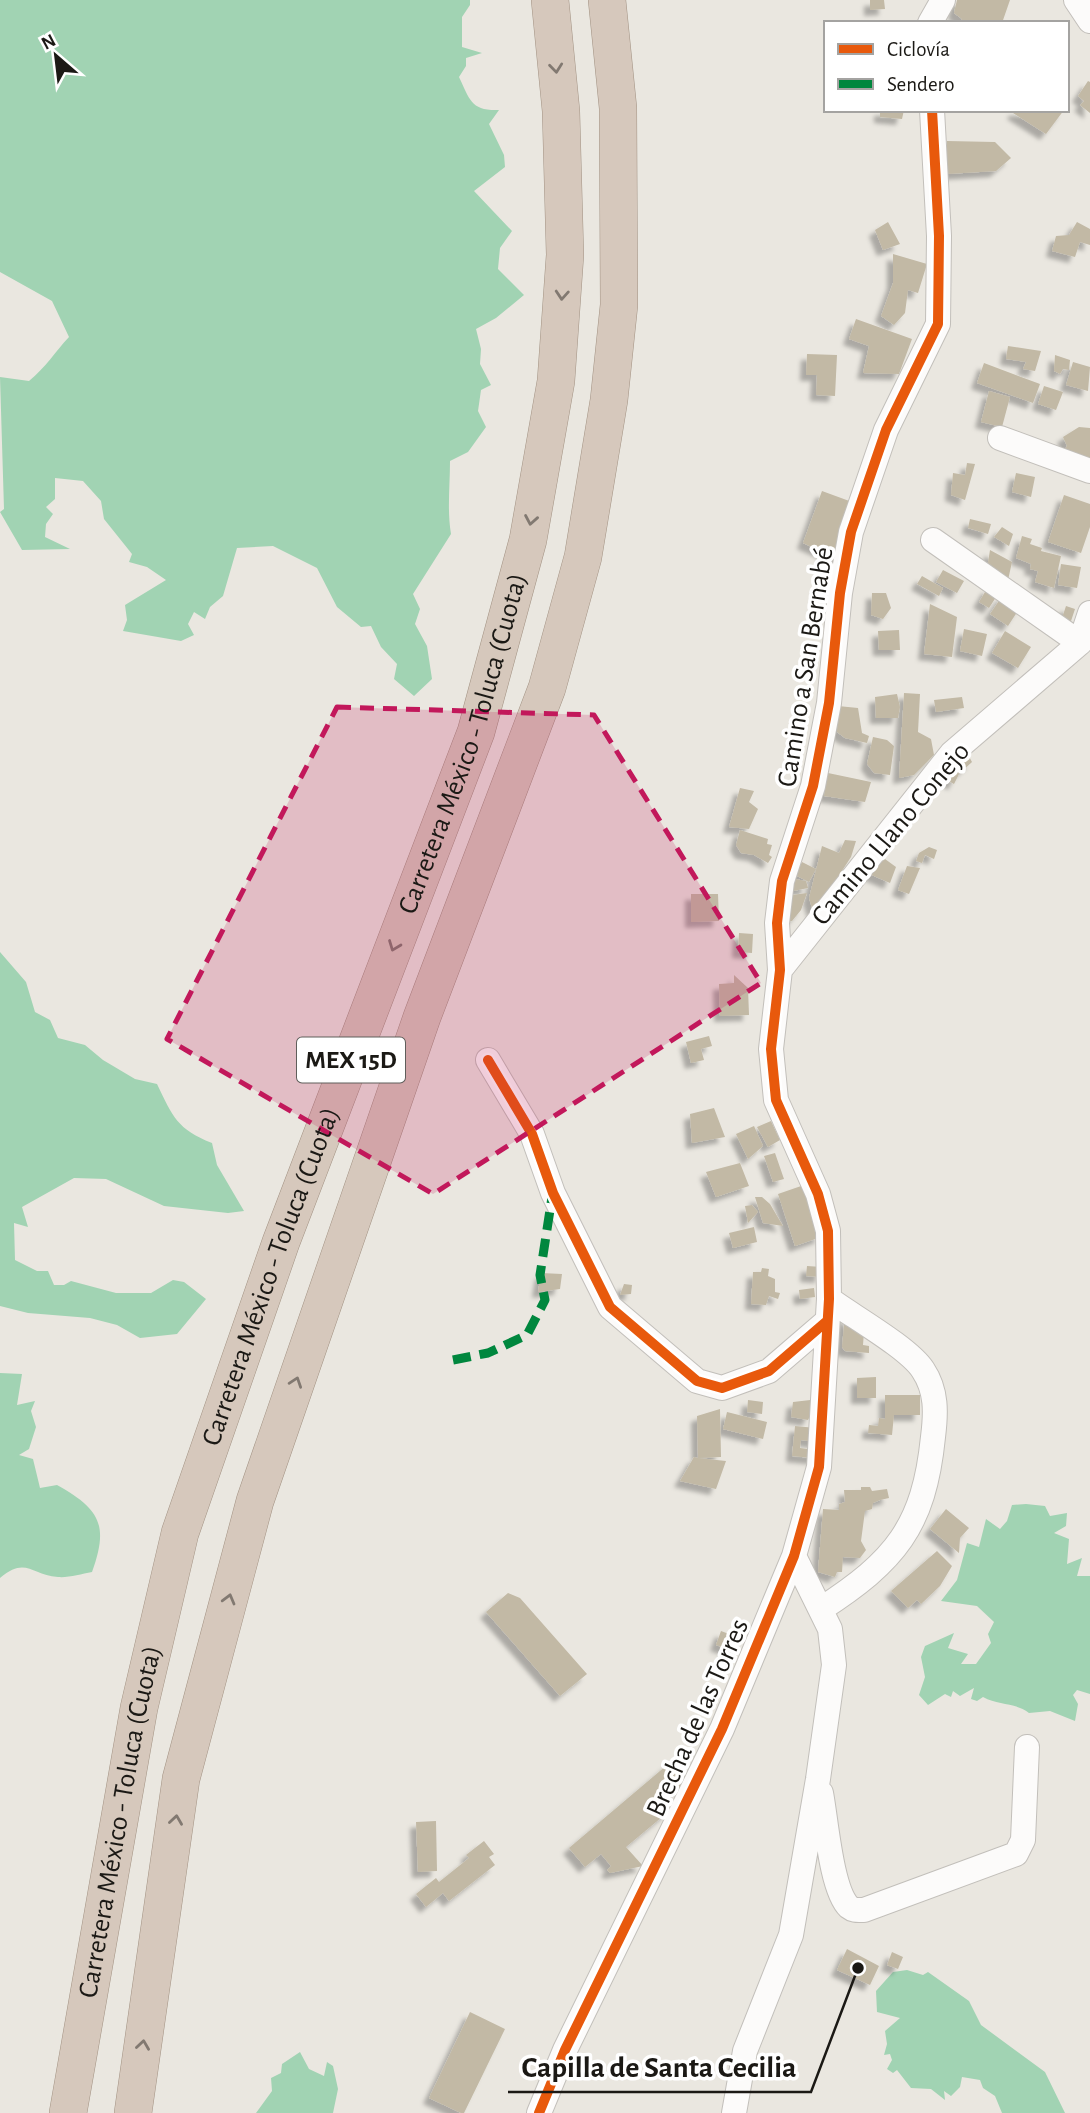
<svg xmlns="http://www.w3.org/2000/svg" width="1090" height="2113" viewBox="0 0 1090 2113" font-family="'Alegreya Sans',sans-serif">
	<defs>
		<filter id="shadow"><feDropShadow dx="-6" dy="6" stdDeviation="2" flood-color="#0004"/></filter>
	</defs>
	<rect width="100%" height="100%" fill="#eae7e0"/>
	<path fill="#a1d3b3" d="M0,0H470V5L462,17V47L482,53L466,58V66L459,77C470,100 471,111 499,110L489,124L504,155L505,167L474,191L512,231L500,248L498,269L524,295L496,318L476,329L481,349L480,364L491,385L481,390L478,411L486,427L468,452L450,461C450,486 447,510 451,534L413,594L420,609L415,624L427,646L432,679L414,696L394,679L397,664L381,647L371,626L361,627L337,607L317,568L273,546L237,548L223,596L210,607L205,619L194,612L188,624L194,635L181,641L123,631L127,620L125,605L166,580L147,567L129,562L132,554L104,519L101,501L83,481L55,478V499L46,507L53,514L46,524L45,537L70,549L22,550L0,512L4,509L0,377L29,381C46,367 55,352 69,337L52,301L0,272Z
		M0,952L26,982L35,1012L50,1020L58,1038L85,1045L103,1060L135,1079L157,1084C173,1117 177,1129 212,1143L217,1165L244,1211L228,1213L164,1206L106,1179L74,1178L22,1207L28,1227L14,1223L15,1260L37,1271H48L54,1285H64L71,1281L116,1293H151L173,1280L184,1282L206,1299L177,1334L140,1338L117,1325L90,1318L28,1313L0,1306Z
		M0,1373L22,1374L17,1405L35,1401L31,1411L36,1427L29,1449L19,1455L33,1459L40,1488L57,1485C100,1509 109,1525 92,1572C81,1574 68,1578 58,1577C31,1575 26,1556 0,1578Z
		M1026,1504L1045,1506L1050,1516L1067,1513L1066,1526L1054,1533L1069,1539L1067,1564L1082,1558L1077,1576H1090V1694L1077,1690L1073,1695L1078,1704L1075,1721L1050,1711L1029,1713C1015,1702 999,1706 983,1697L977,1701L971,1699L974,1688L960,1696L953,1691L951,1697L945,1694L928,1705L919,1695L925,1677L921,1657L925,1646L954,1633L948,1648L968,1654L961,1664H976L991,1643L988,1634L994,1622L977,1606L941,1601L957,1580L967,1543L979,1547L986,1519L1000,1529L1007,1521L1012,1505Z
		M907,1970L923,1975L928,1972L969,2001L981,2025L1045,2072L1065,2113H1002L995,2096L983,2088L980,2080L962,2077L960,2087L951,2096L944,2091L945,2100L931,2089L911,2088L897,2070L893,2073L887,2069L892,2060L890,2054L884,2055L887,2044L885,2031L900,2018L877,2012L876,1991L893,1972Z
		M300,2052L309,2069L324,2076L327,2062L333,2066L338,2089L333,2113H256L272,2091L271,2078L281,2073L282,2064Z"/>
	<path fill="#c2b9a5" filter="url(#shadow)" d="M870,0H884L885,9L870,10Z
		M957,0H1010L1002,23H961L962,19L954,13Z
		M1088,81L1090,82V113L1080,105L1084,101L1078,96Z
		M880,110H904L902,119L880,117Z
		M1015,110H1064L1046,134L1013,113Z
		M947,141L995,142L1011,158L996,171L947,174Z
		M888,222L900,244L883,250L875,230Z
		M1077,222L1090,229V245L1080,242L1075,257L1052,251L1056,236L1069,235Z
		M893,254L927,264L918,293L908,290L905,313L894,325L881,316L893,283Z
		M856,319L912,339L899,374L863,373L869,346L849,339Z
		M1008,346L1041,351L1035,371L1023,369L1026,362L1006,359Z
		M807,354L837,355L835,396L816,395L817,375H806Z
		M1055,355L1070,360L1069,370L1063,369L1060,374L1054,371Z
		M1073,362L1090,367L1088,391L1066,385Z
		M984,363L1040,384L1033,403L977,383Z
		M1044,386L1063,392L1056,410L1038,404Z
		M989,391L1010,397L1002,427L981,422Z
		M1079,427L1090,428V458L1087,462L1061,456L1067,446L1063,437Z
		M967,463L975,464L965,500L951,495L953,473L965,475Z
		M1016,473L1035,477L1031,497L1012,492Z
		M822,491L852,502L840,560L803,543Z
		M1064,495L1090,504V527L1081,553L1048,542Z
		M970,519L991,524L988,534L968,528Z
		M1002,527L1013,534L1009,546L994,537Z
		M1022,536L1032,539L1030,544L1042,548L1041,551L1061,556L1054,588L1035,582L1038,571L1030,569L1031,564L1016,558Z
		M990,550L1012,562L1008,580L986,575Z
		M1061,564L1081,567L1077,588L1058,585Z
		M943,570L964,581L957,593L936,582Z
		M922,576L943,588L939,596L917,584Z
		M988,587L998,594L989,608L979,602Z
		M872,593H886L891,608L883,619L871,615Z
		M1003,595L1021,606L1008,626L990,614Z
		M930,604L957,617L952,657L924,654Z
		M1066,606L1075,609L1070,624L1061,621Z
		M964,629L987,634L982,656L960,651Z
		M899,630L900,650H879L878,631Z
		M1005,631L1031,647L1018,668L992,653Z
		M904,693L920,694L918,732L931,739L934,755L914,775L899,778Z
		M897,694L900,707L898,718H876L875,697Z
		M962,697L964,708L936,712L934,700Z
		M838,706L858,708L862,733L869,736L867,743L845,738L837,732Z
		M873,737L887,740L894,746L890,775L874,773L867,764Z
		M966,751L972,762L959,774L951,764Z
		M944,765L959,774L954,784L938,775Z
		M828,773L871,782L865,802L824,796Z
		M740,788L754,791L749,802L758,809L749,829L729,827Z
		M740,830L768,839L767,844L772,845L769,855L772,857L768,863L754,855L741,853L736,845Z
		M845,840L856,841L851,857L814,914L809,898L822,846L839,853Z
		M929,847L937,850L934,859L925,855L922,863L916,861L919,853Z
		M885,859L896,867L890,883L867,873Z
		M802,862L816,869L809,882L795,875Z
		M907,866L920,868L909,894L898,890Z
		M795,879L806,881L808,888L793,891Z
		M807,893L801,910L792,921L784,922L792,895Z
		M691,894H718L719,921L691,922Z
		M739,933L753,934L752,953L738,952Z
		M734,975L748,988L749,1015L720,1016L719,984L734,983Z
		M709,1036L712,1046L701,1049L704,1060L691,1063L686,1042Z
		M714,1108L725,1137L692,1143L690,1114Z
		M771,1121L780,1140L768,1147L757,1127Z
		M754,1126L763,1146L748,1159L736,1134Z
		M775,1153L784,1179L773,1182L764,1156Z
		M740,1163L749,1186L716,1197L706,1172Z
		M804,1185L821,1237L795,1246L778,1194Z
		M755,1197H762L770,1204L783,1226L763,1223Z
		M752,1205L758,1212L748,1223L745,1206Z
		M754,1227L757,1242L733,1248L729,1233Z
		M807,1266L822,1267L821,1277L806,1276Z
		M762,1268L769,1269L768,1276L775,1279V1292L780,1293L778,1299L769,1296L766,1305L751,1304L753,1272H761Z
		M541,1273L562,1274L560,1289L538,1292Z
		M624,1284L632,1285L631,1294L620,1295Z
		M814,1288L815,1297L800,1299L799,1290Z
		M845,1315L864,1332L863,1345L869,1346V1353L845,1351L842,1347Z
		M876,1377V1398H857V1378Z
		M885,1395H920V1415H894L892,1435L868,1433L869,1425L878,1426L879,1418L885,1419Z
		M819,1399L808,1420L791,1417L793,1402Z
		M748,1400L763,1402L762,1414L747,1412Z
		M720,1409L721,1457L698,1458L726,1461L716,1489L680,1481L694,1457L698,1458L697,1416Z
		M727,1412L767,1422L763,1439L723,1429Z
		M795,1426L826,1429L824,1443L801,1440L800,1448L823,1451L822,1459L792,1456Z
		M861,1487H870L872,1491L887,1489L889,1498L880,1500L873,1503L872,1509L865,1511L861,1541L866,1550L860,1558L843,1557L842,1572H837L835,1577L818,1572L823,1509L839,1510V1504L845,1502L844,1490H861Z
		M946,1509L969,1528L960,1538L959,1553L930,1529Z
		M937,1551L952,1566L940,1586L921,1604L917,1600L908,1608L891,1591Z
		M508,1593L520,1598L587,1674L560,1696L486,1612Z
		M721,1631L737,1637L733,1651L716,1645Z
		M673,1760L689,1780L667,1799L674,1807L626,1847L643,1866L610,1873L607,1870L611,1866L601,1854L585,1867L569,1848Z
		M436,1821L437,1871L418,1872L416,1822Z
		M484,1841L494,1854L489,1857L495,1865L449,1901L443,1893L426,1907L416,1894L436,1878L439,1882L469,1858L466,1855Z
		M847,1949L879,1966L870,1985L837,1970Z
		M892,1952L903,1957L898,1969L887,1965Z
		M470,2012L505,2029L464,2113H461L429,2098Z"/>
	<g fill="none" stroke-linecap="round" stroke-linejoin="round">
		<g stroke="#c2bfba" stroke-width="26">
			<path id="minor" d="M1076,0L1090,21
				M930,23L943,0
				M1000,438L1090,471
				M933,540L1080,643
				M780,970L952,753L1080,643L1090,613
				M488,1060L532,1134L553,1193L610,1307L697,1381L722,1388L769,1371L827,1321
				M821,1609C895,1561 924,1527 933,1437C936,1413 937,1391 923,1370C909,1348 852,1316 829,1299
				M821,1793C826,1818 831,1890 849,1907C854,1911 858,1910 864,1910L1016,1854L1023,1840L1027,1747
				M539,2113L565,2050L722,1729L794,1556L819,1467L829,1299L828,1231L818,1194L776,1100L771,1049L780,970L777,923L782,881L813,786L829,703L840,593L851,532L886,430L938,324L939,236L932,110
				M734,2113L745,2051L791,1935L818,1779L834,1665L830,1629L794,1556"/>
		</g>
		<g stroke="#a29283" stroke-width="38">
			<g id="highway">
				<path id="s1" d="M68,2113L139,1708L180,1533L281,1242L476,732L528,540L556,381L565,255L561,111L550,0"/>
				<path d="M133,2113L181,1779L255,1501L422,1017L547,688L583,557L609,400L619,305L618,108L607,0"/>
			</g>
		</g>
		<use href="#minor" stroke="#fcfbfa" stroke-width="24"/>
		<use href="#highway" stroke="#d6c8bc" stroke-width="37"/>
		<path stroke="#00873e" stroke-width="9" stroke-dasharray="18 9" stroke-linecap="butt" d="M453,1360L488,1353L527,1335L545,1300L540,1275L552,1197"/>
		<g stroke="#fff" stroke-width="15">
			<path id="cycleway" d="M488,1060L532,1134L553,1193L610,1307L697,1381L722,1388L769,1371L827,1321
				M539,2113L565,2050L722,1729L794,1556L819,1467L829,1299L828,1231L818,1194L776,1100L771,1049L780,970L777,923L782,881L813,786L829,703L840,593L851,532L886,430L938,324L939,236L932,110"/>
		</g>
		<use href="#cycleway" stroke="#e8590c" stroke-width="10"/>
	</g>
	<defs><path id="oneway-chevron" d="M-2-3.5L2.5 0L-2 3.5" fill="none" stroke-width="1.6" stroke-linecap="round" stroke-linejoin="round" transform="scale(1.75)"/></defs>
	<g stroke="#827971">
		<use href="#oneway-chevron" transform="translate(556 68) rotate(84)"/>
		<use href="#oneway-chevron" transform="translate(562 295) rotate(94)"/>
		<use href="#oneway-chevron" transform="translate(531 520) rotate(100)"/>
		<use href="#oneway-chevron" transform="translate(394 946) rotate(111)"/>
		<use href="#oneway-chevron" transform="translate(296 1382) rotate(-71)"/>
		<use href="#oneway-chevron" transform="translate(229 1599) rotate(-75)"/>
		<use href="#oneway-chevron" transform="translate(176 1820) rotate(-82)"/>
		<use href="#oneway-chevron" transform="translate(143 2045) rotate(-82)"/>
	</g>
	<path fill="#c2185b" fill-opacity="0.2" stroke="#c2185b" stroke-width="5" stroke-dasharray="14 9" stroke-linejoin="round" d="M337,707L594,715L761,983L433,1194L167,1039Z"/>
	<g text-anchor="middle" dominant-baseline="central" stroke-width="7" stroke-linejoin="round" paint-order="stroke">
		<rect fill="#fff" stroke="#5f5e5b" stroke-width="2" x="297" y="1037.5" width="108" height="45" rx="5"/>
		<g font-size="26" font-weight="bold" fill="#1b1915">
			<text x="351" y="1060">MEX 15D</text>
		</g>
		<g font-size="28" fill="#1b1915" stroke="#fff">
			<text transform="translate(806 667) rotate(-81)">Camino a San Bernabé</text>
			<text stroke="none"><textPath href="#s1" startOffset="1430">Carretera México - Toluca (Cuota)</textPath></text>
			<text transform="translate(891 834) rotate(-50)">Camino Llano Conejo</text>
			<text stroke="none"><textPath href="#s1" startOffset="863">Carretera México - Toluca (Cuota)</textPath></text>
			<text transform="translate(698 1718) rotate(-66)">Brecha de las Torres</text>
			<text stroke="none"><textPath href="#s1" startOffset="296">Carretera México - Toluca (Cuota)</textPath></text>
		</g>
	</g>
	<path fill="none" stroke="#1b1915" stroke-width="2.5" d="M858 1968L811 2092H508"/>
	<circle fill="#1b1915" stroke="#fff" stroke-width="2.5" cx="858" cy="1968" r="7"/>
	<g font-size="30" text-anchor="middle" font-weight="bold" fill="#1b1915" stroke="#fff" stroke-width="7" stroke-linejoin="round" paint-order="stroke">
		<text x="659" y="2077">Capilla de Santa Cecilia</text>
	</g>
	<rect x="824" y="21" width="245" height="91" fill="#ffffff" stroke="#a4a3a1" stroke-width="2"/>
	<rect x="838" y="44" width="35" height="10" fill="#e8590c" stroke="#a4a3a1" stroke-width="2"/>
	<text x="887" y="56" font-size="21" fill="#1b1915">Ciclovía</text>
	<rect x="838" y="79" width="35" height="10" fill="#00873e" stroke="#a4a3a1" stroke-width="2"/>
	<text x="887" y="91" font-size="21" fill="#1b1915">Sendero</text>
	<g transform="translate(56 56) rotate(332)" stroke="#ffffff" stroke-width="5" paint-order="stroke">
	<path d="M0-5L12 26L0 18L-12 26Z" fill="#1b1915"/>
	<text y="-10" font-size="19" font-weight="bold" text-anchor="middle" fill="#1b1915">N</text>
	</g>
</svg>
